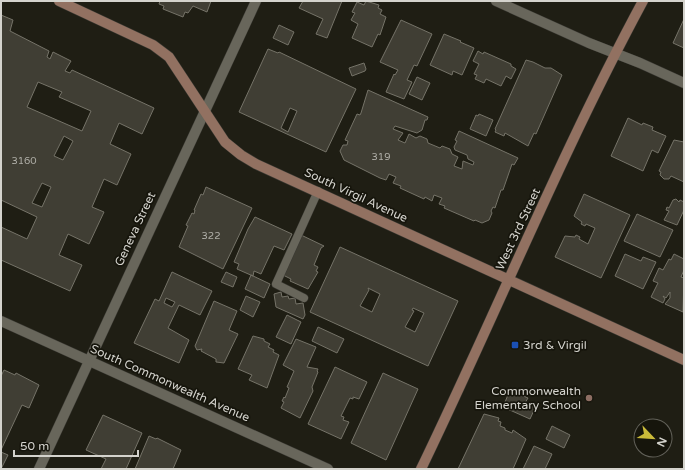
<svg xmlns="http://www.w3.org/2000/svg" width="685" height="470" viewBox="0 0 685 470" font-family="'Varela Round',sans-serif">
	<rect width="100%" height="100%" fill="#1f1e14"/>
	<path fill="#403e34" stroke="#757368" fill-rule="evenodd" d="M160,1H211L207,12L193,6L188,13L185,12L183,17L163,9L164,6L159,4Z
		M303,1H342L327,38L316,34L323,19L299,8Z
		M366,1L379,5L378,8L382,10L380,14L386,17L380,35L378,34L372,47L352,38L358,24L351,20L355,13L352,12L357,2L364,5Z
		M1,15L13,20L10,31L49,51L47,57L50,59L53,52L71,61L65,71L70,73L72,70L154,108L142,134L119,123L110,144L131,154L117,185L104,179L92,207L104,212L89,244L68,234L59,255L82,265L70,291L1,260V227L27,239L37,217L1,200ZM38,82L62,92L59,97L91,111L82,131L27,107ZM64,136L73,141L63,160L54,156ZM42,183L51,187L42,207L32,203Z
		M684,19V48L673,43Z
		M401,20L432,34L417,66L414,65L407,80L412,82L404,99L386,92L394,74L395,75L398,70L380,62Z
		M279,25L294,32L288,45L273,38Z
		M444,34L461,41L460,42L474,48L462,75L453,71L452,75L430,65Z
		M268,49L278,53L279,52L356,89L326,152L239,112ZM290,108L297,111L288,132L281,128Z
		M478,51L483,54L484,52L511,64V66L516,69L511,79L506,76L501,86L486,79L484,83L475,79L477,75L474,74L479,64L473,61Z
		M526,60L533,62L545,68H551L562,75L536,134L534,133L528,146L505,133L504,136L495,132L496,130L495,129Z
		M364,63L366,69L365,71L352,76L349,68Z
		M417,77L430,83L422,100L409,94Z
		M368,90L428,117L427,120H425L422,130L417,133L395,126L393,129L403,133L398,140L405,143L409,134L416,138L420,136L427,139L428,143L440,148L442,146L450,149L452,154L458,157L454,166L462,169L463,161L473,165L474,162L468,159L467,155L455,150L454,147L457,141L455,140L459,131L518,158L514,165L512,164L503,190H501L495,208L493,207L491,211L492,213L489,220L482,223L475,220L474,221L444,208L445,206L439,204L442,198L434,195L432,201L425,197L424,199L400,188L401,186L393,183L396,177L389,174L386,180L380,178L344,160L340,151L343,145H347L348,141L345,140L357,114L360,115L361,113Z
		M479,114L493,120L486,136L470,129L476,115L478,116Z
		M628,118L642,125L643,123L653,127L652,130L666,136L658,153L652,150L643,171L611,156Z
		M674,140L684,142V182L671,176L669,179H664L660,175L661,172L659,171Z
		M206,187L252,208L223,269L179,247L188,226L186,225L192,213L194,214L195,210H194L201,194L203,195Z
		M584,194L630,215L601,278L555,257L565,236L575,237L576,235L580,237L579,239L588,244L595,228L586,224L585,226L581,224L582,222L574,216Z
		M676,199L679,202L680,200L684,202V210L677,225L664,220L669,211L666,210L667,207L669,208L673,200Z
		M637,214L673,230L660,257L624,241Z
		M255,217L292,234L284,250L274,246L261,274L254,271L253,276L237,269L239,264L234,262L248,229Z
		M301,235L324,246L321,248L314,265L318,267L316,271L318,272L308,289L290,281L291,279L283,275Z
		M340,247L458,301L428,366L310,312ZM368,288L380,294L372,312L360,306L369,290ZM413,308L424,313L415,332L405,327L414,311L412,310Z
		M625,254L641,261L643,257L656,262L643,289L615,276Z
		M674,254L684,259V270L681,277L684,278L683,312L665,304L670,298V292L666,298L663,296L665,299L663,303L651,297L658,283L653,281L659,268L663,270L669,259L671,260Z
		M172,272L212,291L200,315L179,305L168,328L189,340L179,363L134,343L155,299L159,301ZM166,298L175,302L172,307L164,303Z
		M226,272L237,277L233,287L221,282Z
		M251,275L270,284L264,298L245,289Z
		M281,292L282,297L288,296L289,299L295,298L296,304L303,303L305,315L303,319L276,307L274,294Z
		M246,296L260,302L253,317L240,310Z
		M214,301L237,311L229,330L238,334L224,363L216,362V359L201,351L202,349L197,350L195,346Z
		M287,315L301,322L291,344L276,337Z
		M318,327L344,339L337,353L312,341Z
		M253,336L264,339V341L270,344L268,347L274,350L273,352L279,355L267,388L249,380L252,375L238,369Z
		M296,339L316,347L307,367L318,369L317,371L318,372L312,387L313,391L300,418L281,408L284,402L282,401L284,397L285,398L289,388L287,387L294,371L283,365Z
		M335,367L367,382L359,399L353,397V399L350,398L341,416L344,417L343,420L349,422L341,439L308,424Z
		M4,370L15,375L16,373L39,385L29,408L22,405L1,450V376Z
		M383,373L418,389L386,460L351,443Z
		M510,390L528,398L525,403L535,408L530,419L503,407Z
		M484,414L499,418L498,421L501,422L500,426L505,428V430L512,433L513,430L526,439L513,469H458Z
		M103,415L142,433L126,469H101L106,459L86,450Z
		M552,426L570,435L564,448L546,439Z
		M149,436L156,439L157,438L181,450L173,469H135Z
		M534,446L552,454L545,469H523Z
		M1,452L8,455L1,469Z"/>
	<g fill="none" stroke-linecap="round" stroke-linejoin="round">
		<g stroke="#3a3933" stroke-width="9">
			<path id="lane" d="M304,298L276,284L318,191"/>
		</g>
		<g stroke="#3a3933" stroke-width="11">
			<path id="street" d="M496,1L589,43L640,63L684,83
				M1,321L328,469
				M39,469L256,1"/>
		</g>
		<g stroke="#3a3933" stroke-width="11">
			<path id="secondary" d="M59,1L153,45L169,57L225,142L241,155L256,164L684,360
				M421,469C496,314 561,153 643,1"/>
		</g>
		<use href="#lane" stroke="#68665b" stroke-width="8"/>
		<use href="#street" stroke="#68665b" stroke-width="10"/>
		<use href="#secondary" stroke="#927161" stroke-width="10"/>
	</g>
	<rect fill="#1a4fb4" stroke="#16150c" stroke-width="1.5" x="511" y="341" width="8" height="8" rx="2"/>
	<circle fill="#8d6e63" stroke="#16150c" stroke-width="1.5" cx="589" cy="398" r="4"/>
	<g text-anchor="middle" dominant-baseline="central" stroke-width="3.5" stroke-linejoin="round" paint-order="stroke">
		<g font-size="10" fill="#afaea7">
			<text x="381" y="157">319</text>
			<text x="24" y="161">3160</text>
			<text x="211" y="236">322</text>
		</g>
		<g font-size="12" fill="#d4d3cd" stroke="#16150c">
			<text transform="translate(356 195) rotate(25)">South Virgil Avenue</text>
			<text transform="translate(135 229) rotate(-65)">Geneva Street</text>
			<text transform="translate(518 229) rotate(-65)">West 3rd Street</text>
			<text transform="translate(170 383) rotate(24)">South Commonwealth Avenue</text>
		</g>
		<g font-size="12" fill="#d4d3cd" stroke="#16150c" text-anchor="start">
			<text x="523" y="345">3rd &amp; Virgil</text>
			<text x="581" y="391" text-anchor="end">Commonwealth<tspan x="581" dy="14">Elementary School</tspan></text>
		</g>
	</g>
	<rect width="685" height="470" fill="none" stroke="#d4d3cd" stroke-width="4"/>
	<g transform="translate(653 438) rotate(115)"><circle r="19" fill="#16150c" stroke="#626159"/>
	<path d="M0-3L7 15L0 10L-7 15Z" fill="#caba3a"/>
	<text y="-6" font-size="11" font-weight="bold" text-anchor="middle" fill="#d4d3cd">N</text>
	</g>
	<path d="M14 450v6h124v-6" fill="none" stroke="#d4d3cd" stroke-width="2"/>
	<text x="20" y="450" font-size="12" fill="#d4d3cd" stroke="#16150c" stroke-width="3" paint-order="stroke">50 m</text>
</svg>
